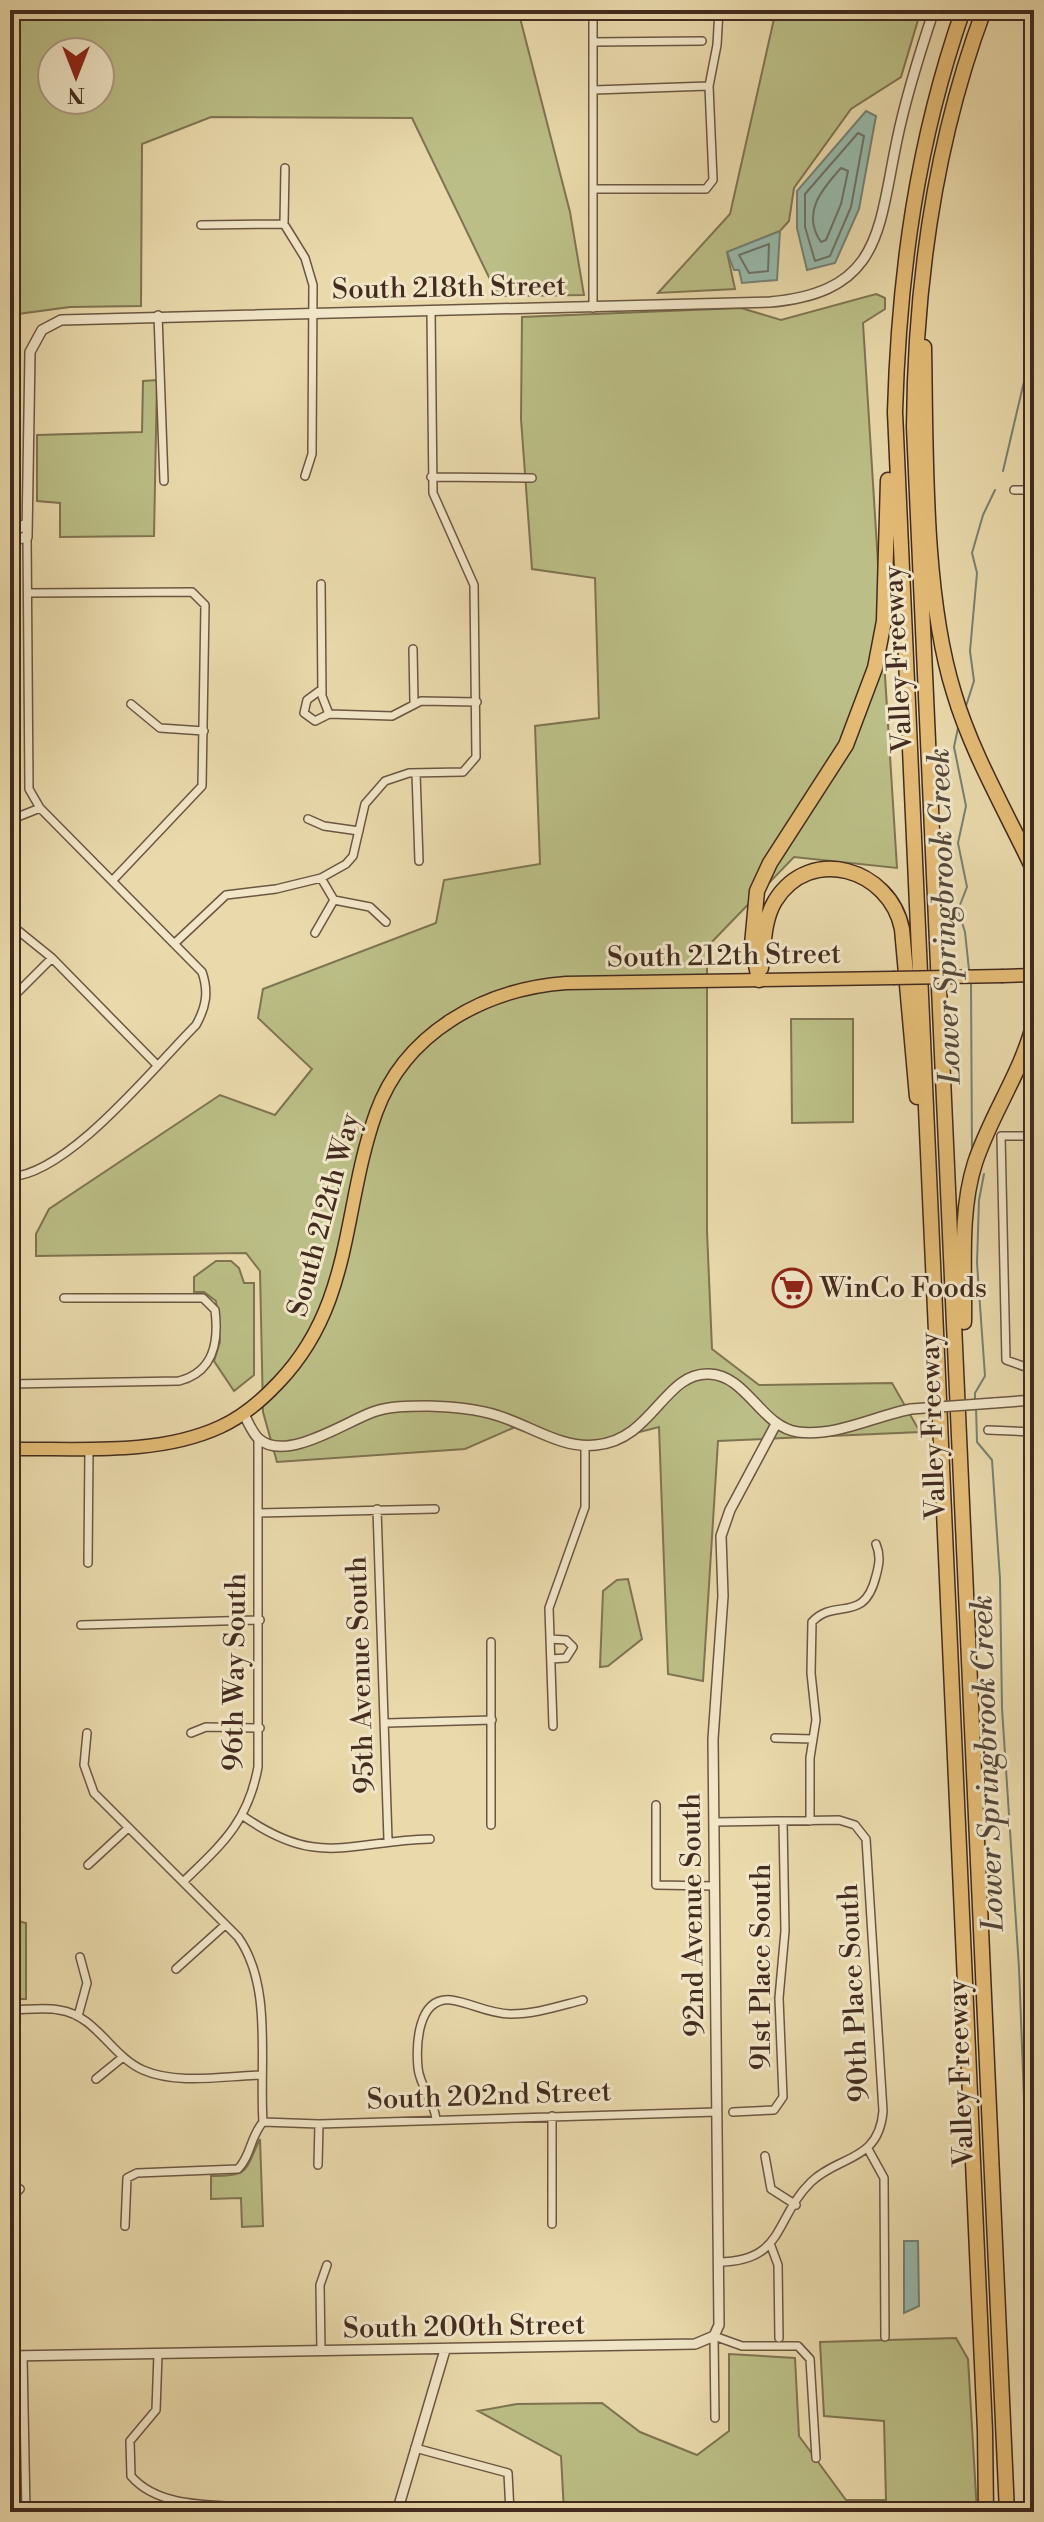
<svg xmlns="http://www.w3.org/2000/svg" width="1044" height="2522" viewBox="0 0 1044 2522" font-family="'Libre Bodoni',serif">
	<rect width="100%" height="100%" fill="#e9d9ab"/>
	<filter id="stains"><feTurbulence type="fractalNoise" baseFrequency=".0025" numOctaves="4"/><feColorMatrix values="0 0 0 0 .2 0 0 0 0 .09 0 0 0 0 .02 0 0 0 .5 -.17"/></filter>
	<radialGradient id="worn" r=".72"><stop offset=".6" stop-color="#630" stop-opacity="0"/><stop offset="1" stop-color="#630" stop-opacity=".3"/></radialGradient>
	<path fill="#bbbe86" stroke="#7f7452" stroke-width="2" fill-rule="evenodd" d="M192,10H518L570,212L584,295L498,296L412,118L211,117L142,144L141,306L70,307L10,315V88L14,14ZM52,52H100V100H52Z
		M776,10H921L901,77L851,109L794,188L789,221L780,231L727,252L735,289L658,293L730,214Z
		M876,294L885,298V309L863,323L897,868L794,857L707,947V1231L712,1349L759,1385L892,1383L920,1432L718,1441L703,1681L668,1674L659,1427L585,1446L522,1424L465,1449L277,1462L263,1412L260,1271L246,1253L36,1256V1234L49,1209L220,1095L275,1115L312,1069L258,1018L263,989L436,923L444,880L540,864L535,726L599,718L595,578L532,569L521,419L522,317L741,308L781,320Z
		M157,380L154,536L60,537V503L37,501V435L142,432L143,381Z
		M791,1019H853V1122L792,1123Z
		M216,1261H231L239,1268L244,1283H254V1375L234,1391L214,1361L220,1342L216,1301L204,1292H194V1277Z
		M628,1579L642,1639L608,1666L600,1667L603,1591L617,1580Z
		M10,1919L26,1923V1999H10Z
		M260,2139L263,2226L242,2227L241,2198L211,2199V2176C251,2176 244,2171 260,2139Z
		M956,2338L968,2359L977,2512H564L561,2456L478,2411L517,2404L602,2403L640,2432L697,2455L729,2431V2354L795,2358L799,2436L846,2500H886L884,2421L824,2416L820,2342Z"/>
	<path fill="#97baac" stroke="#758174" stroke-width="2" d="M866,111L876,116L859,209L835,263L807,270L797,228V191Z
		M780,231L777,280L742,283L739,270H734L727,252Z
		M904,2241H918L919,2306L904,2313Z"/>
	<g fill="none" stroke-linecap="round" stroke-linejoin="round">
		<path stroke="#6d7266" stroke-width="2" d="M858,133L864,136L851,207L830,256L815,261L805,227V194Z
			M841,168L848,171L841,204L826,240L821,242C801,213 822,189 841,168Z
			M769,244L768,271L749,273L739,255Z"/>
		<path stroke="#758174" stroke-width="2" d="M1003,471L1034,339
			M966,706L974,681L970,651L977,573L972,553L983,515L995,490
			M958,728L954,747L966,806L958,843L967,887L958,910L965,932L969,970
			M971,980L972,1154
			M975,1401V1393L985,1376L977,1263L979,1200L984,1174
			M976,1407L977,1442L992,1460L1000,1579L1002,1708L1019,1968L1034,2360"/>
		<g stroke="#6c5642" stroke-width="10">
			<path id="minor" d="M593,42L702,41
				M594,90L709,86
				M285,168L284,224L305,258L313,285L312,454L305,476
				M593,189H706L713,180L709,86L717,45L719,10
				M201,225L284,224
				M593,308V10
				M158,315L164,481
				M431,477L532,478
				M1014,490H1034
				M321,584L322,696L329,714L392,716L421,701L477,702
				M28,593L192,592L205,605L202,786L113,880
				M413,649L414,702
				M322,689L307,700L304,713L315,721L329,714
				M131,704L160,728L204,731
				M416,773L419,861
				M308,819L324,826L359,831
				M10,820L40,808
				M321,878L334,900
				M334,900L370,907L386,922
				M10,924L52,958L157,1065
				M315,933L334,900
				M176,942L226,895L276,889L321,878L346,864L353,856L365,804L385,781L409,773L463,772L476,757L474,585L433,493L431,312
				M10,1000L52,958
				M1034,1136H1001L1006,1360L1034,1370
				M10,1177C69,1174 154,1067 196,1025C206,1007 209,992 202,972L40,808L29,789L27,537
				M10,1384L179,1381C214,1372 219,1342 215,1310L203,1298H64
				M988,1430L1034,1432
				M377,1509L388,1840
				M258,1513L435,1509
				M88,1563L89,1449
				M81,1625L260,1620
				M550,1639L566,1640L573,1647L566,1658L551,1659
				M491,1642V1825
				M387,1723L492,1720
				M553,1726L549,1608L585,1507V1446
				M87,1733L84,1765L94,1793L238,1937C273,1986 259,2063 263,2122
				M191,1733L206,1727L260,1728
				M775,1738L813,1739
				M656,1805V1885L715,1886
				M243,1816C319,1869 349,1841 430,1839
				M810,1821V1758L816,1720L811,1673L812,1622C835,1597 864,1625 876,1576C879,1565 881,1556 876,1544
				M714,1822L839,1820L855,1825L866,1839L883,2111C879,2162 839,2155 811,2182C774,2218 785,2262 718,2262
				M88,1865L127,1829
				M184,1881C222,1844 248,1822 258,1767V1438
				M176,1969L225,1925
				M10,2010C26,2010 44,2007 59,2010C96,2015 111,2056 143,2070C177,2085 224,2076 260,2075
				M78,2016L87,1983L80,1957
				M96,2079L123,2057
				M733,2112L774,2110L783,2097L779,1998L785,1931L783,1821
				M552,2116V2224
				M436,2119C434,2100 420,2087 418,2068C416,2046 417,1997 451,2000C472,2003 489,2014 511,2014C536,2014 559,2006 583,2000
				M263,2122L319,2124L717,2112
				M868,2149L884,2178L885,2337
				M765,2156L771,2189L796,2205
				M318,2165L319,2124
				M10,2199L20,2189
				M125,2226L127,2178L137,2173L238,2169C251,2156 250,2137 263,2122
				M771,2246L778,2265L779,2338
				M321,2351L320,2285L327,2265
				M158,2354L156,2410L130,2441L131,2476C160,2510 218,2504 257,2508L259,2512
				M23,2356L26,2512
				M715,2418L714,2336L742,2346H798L810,2359L816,2458
				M415,2448L508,2473L510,2512"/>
		</g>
		<g stroke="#6c5642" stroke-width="12">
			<path id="tertiary" d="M10,534L27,523
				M10,541L27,537L30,352L42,330L61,320L770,302C882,292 878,230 897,140C906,96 920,52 934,10
				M994,1403L1034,1400
				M243,1413C248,1421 252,1433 259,1439C286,1463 347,1421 373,1412C390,1406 409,1406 427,1406C450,1407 476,1408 499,1416C531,1426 562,1449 596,1445C653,1440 664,1372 709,1374C747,1375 761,1427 798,1432C836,1437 875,1416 911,1409
				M10,2356L695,2344L714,2336L719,2325L713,1739L723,1596L721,1536L730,1510L776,1424
				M397,2512L445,2350"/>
		</g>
		<g stroke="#432b1f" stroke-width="15">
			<path id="primary" d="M1003,976L1034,975
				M10,1449C78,1448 157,1456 220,1427C242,1417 262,1400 278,1383C354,1304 342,1208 376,1113C405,1032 485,989 566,983L893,978"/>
		</g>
		<g stroke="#432b1f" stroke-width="17">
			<path id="motorway" d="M963,10C917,142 899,273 895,412L985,2431L986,2512
				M984,10C934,144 915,285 914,427L1007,2512
				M924,347C926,452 923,594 954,693C972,754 1007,813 1034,871
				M761,968C764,946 763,921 775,901C810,844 890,869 902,929L917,1097
				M759,980L752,945L757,891L770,863L846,745L875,668L884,621L888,480
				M964,1322C965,1271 959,1213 975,1163C991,1114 1022,1072 1034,1022"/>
		</g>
		<use href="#minor" stroke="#f1e6c8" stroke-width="7"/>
		<use href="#tertiary" stroke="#f1e6c8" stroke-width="9"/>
		<use href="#primary" stroke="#e4bc76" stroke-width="12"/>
		<use href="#motorway" stroke="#e4bc76" stroke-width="14"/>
		<g stroke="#6c5642" stroke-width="12" stroke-linecap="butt">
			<path id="tertiary-bridge" d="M911,1409L994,1403"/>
		</g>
		<g stroke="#432b1f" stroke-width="15" stroke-linecap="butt">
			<path id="primary-bridge" d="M893,978L1003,976"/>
		</g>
		<use href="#tertiary-bridge" stroke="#f1e6c8" stroke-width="9"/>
		<use href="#primary-bridge" stroke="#e4bc76" stroke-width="12"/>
	</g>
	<defs>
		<g id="supermarket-ring" transform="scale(2)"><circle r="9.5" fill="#f1e6c8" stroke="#8f2418" stroke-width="1.5"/><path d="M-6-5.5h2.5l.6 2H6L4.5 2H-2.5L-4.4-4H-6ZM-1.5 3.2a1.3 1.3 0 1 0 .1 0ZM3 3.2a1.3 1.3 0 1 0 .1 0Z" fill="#8f2418"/></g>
	</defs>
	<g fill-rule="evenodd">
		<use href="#supermarket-ring" x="792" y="1288"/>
	</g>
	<g text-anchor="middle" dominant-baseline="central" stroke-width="6" stroke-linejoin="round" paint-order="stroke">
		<g font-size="28" fill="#432b1f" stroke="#f1e6c8">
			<text transform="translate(449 288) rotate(-1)">South 218th Street</text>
			<text transform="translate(898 659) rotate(-93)">Valley Freeway</text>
			<text transform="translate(724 956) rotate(-1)">South 212th Street</text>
			<text transform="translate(324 1215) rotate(-75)">South 212th Way</text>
			<text transform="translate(933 1426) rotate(-92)">Valley Freeway</text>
			<text transform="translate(235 1672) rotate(-89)">96th Way South</text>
			<text transform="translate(361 1675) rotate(-92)">95th Avenue South</text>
			<text transform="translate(693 1915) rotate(-91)">92nd Avenue South</text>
			<text transform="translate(761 1967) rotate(-90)">91st Place South</text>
			<text transform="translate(854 1993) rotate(-93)">90th Place South</text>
			<text transform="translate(961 2073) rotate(-92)">Valley Freeway</text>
			<text transform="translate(489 2096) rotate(-2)">South 202nd Street</text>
			<text transform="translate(464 2327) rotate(-1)">South 200th Street</text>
		</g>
		<g font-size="28" fill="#432b1f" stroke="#f1e6c8" text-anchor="start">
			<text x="820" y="1288">WinCo Foods</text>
		</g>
		<g font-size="30" font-style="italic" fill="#54483b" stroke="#f1e6c8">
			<text transform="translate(945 916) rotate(-92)">Lower Springbrook Creek</text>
			<text transform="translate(988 1763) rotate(-92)">Lower Springbrook Creek</text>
		</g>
	</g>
	<rect width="1044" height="2522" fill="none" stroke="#e9d9ab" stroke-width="40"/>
	<rect x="12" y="12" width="1020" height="2498" fill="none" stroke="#432b1f" stroke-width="4"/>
	<rect x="20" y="20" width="1004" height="2482" fill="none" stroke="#432b1f" stroke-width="2"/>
	<g transform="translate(76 76) rotate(180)"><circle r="38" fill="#f1e6c8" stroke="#ab9b84" stroke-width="2"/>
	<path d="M0-6L14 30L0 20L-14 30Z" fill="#8f2418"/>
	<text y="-12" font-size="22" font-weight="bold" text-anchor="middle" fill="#432b1f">N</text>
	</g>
	<rect width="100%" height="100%" filter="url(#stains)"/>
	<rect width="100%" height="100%" fill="url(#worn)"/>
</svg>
